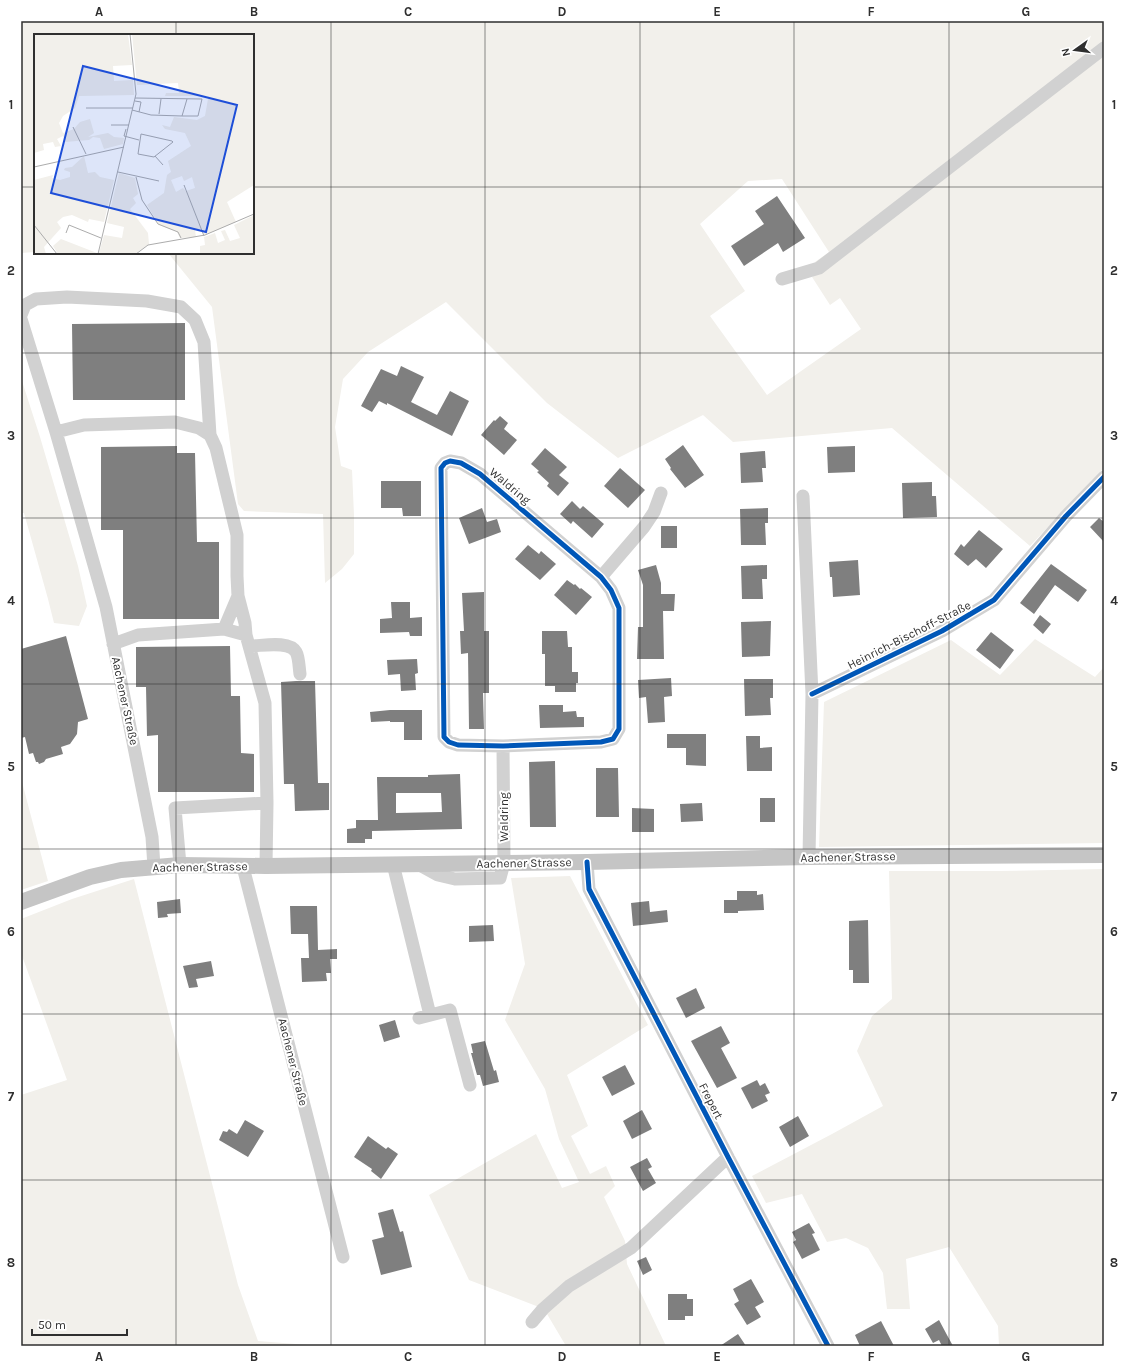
<svg xmlns="http://www.w3.org/2000/svg" width="1125" height="1367" viewBox="0 0 1125 1367" font-family="Karla,sans-serif">
	<rect width="100%" height="100%" fill="#fff"/>
	<path fill="#f2f0eb" fill-rule="evenodd" d="M21,21H1104V468L1030,546L892,428L733,442L703,415L618,458L547,403L446,302L368,352L343,379L335,427L341,466L352,470L354,515V554L342,569L325,583L323,514L244,511L238,504L212,307L168,253H253V35H35V252L21,253ZM782,179L829,252L815,262L821,271L812,277L830,305L840,298L861,329L767,395L710,316L745,291L700,224L748,181Z
		M21,378L40,437L78,566L87,606L79,626L54,623L48,599L24,513H21Z
		M1035,639L1095,677L1104,667V843L819,847L824,702L951,640L1000,675Z
		M21,778L48,881L21,890Z
		M1104,869V1346H999L998,1326L949,1247L906,1259L910,1309H887L883,1273L868,1248L846,1238L827,1242L802,1194L766,1203L752,1176L832,1134L883,1106L857,1051L872,1016L892,999L889,871H999Z
		M570,876L648,1025L567,1075L588,1126L571,1136L590,1174L606,1166L615,1186L604,1197L625,1241L627,1264L666,1346H566L544,1309L469,1280L429,1195L536,1134L562,1188L579,1182L559,1139L545,1089L505,1020L525,964L511,878Z
		M134,879L238,1285L258,1341L321,1346H21V1095L67,1080L21,953V919L72,899Z"/>
	<path fill="#7f7f7f" fill-rule="evenodd" d="M777,196L805,238L783,252L778,243L744,266L731,246L764,224L755,211Z
		M185,323V400H73L72,324Z
		M401,366L424,377L411,402L437,415L450,391L469,401L452,436L387,403V405L379,401L372,412L361,406L381,369L397,376Z
		M500,416L508,423L504,429L517,440L504,455L481,435L494,420L495,421Z
		M683,445L704,475L685,488L670,469L671,468L665,459Z
		M177,446V453H195L197,542H219V619H123V530H101V447Z
		M855,446V472L828,473L827,447Z
		M545,448L567,467L559,475L569,483L558,496L547,486L549,483L537,472L539,471L531,464Z
		M765,451L766,468H762L763,482L741,483L740,453Z
		M620,468L645,490L628,508L604,486Z
		M381,481H421V516H403L402,508H381Z
		M932,482V496H936L937,517L903,518L902,483Z
		M572,501L580,509L583,506L604,524L592,538L573,521L571,524L560,514Z
		M482,508L487,522L497,519L501,532L469,544L459,518Z
		M768,508V523H765L766,545H741L740,509Z
		M1099,518L1104,522V542L1090,527Z
		M661,526H677V548H661Z
		M979,530L1003,549L986,568L976,559L968,566L954,554L961,544L964,547Z
		M528,545L539,554L541,551L556,564L540,580L515,559Z
		M858,560L860,595L833,597L832,577H830L829,562Z
		M1051,564L1087,590L1078,602L1055,585L1034,614L1020,603Z
		M656,565L661,583V594H675L674,611H663L664,659H637L638,627H643V585L638,570Z
		M767,565V579H762L763,599H742L741,566Z
		M567,580L574,585L575,584L580,589L581,588L592,597L576,615L554,595Z
		M484,592V631H489V693H483L484,729H469L468,653L461,654L460,631H464L462,593Z
		M391,602H410V618L422,617V636H410L409,632L380,633V619L392,618Z
		M1040,615L1051,624L1043,634L1033,625Z
		M771,621L770,656L742,657L741,622Z
		M542,631H567L568,647H572V672H578V683H576V692H555V686H545V654H542Z
		M991,632L1014,650L1000,669L976,650Z
		M66,636L88,719L78,722L77,734L70,744L61,747L63,754L46,759L44,762L39,764L38,762H36L33,753L29,754L25,737L21,738V649Z
		M230,646L231,696H240L241,753L254,754V792H158V735L147,736L146,687H136V647Z
		M417,659L418,673L415,674L416,690L401,691L400,674L388,675L387,660Z
		M671,678L672,696L664,697L665,722L648,723L646,697L639,698L638,680Z
		M744,679H773V698H770L771,715L745,716Z
		M296,681H315L318,783H329V810L295,811L294,784H284L281,682Z
		M539,705H563V712L576,711L577,717H584V727L540,728Z
		M390,710H422V740H404V722H390V721L371,722L370,712Z
		M667,734H706V766L686,765V748H667Z
		M746,736H760V748L772,747V771H747Z
		M555,761L556,827H530L529,762Z
		M596,768H618L619,817H596Z
		M460,774L462,829L372,831V839H365V843H347V829L356,828V820H378L377,777H428V775ZM396,793H441L442,812L396,813Z
		M760,798H775V822H760Z
		M702,803L703,821L681,822L680,804Z
		M632,808L654,809V832H632Z
		M737,891H757V895L763,894L764,910L738,911V913H724V900H737Z
		M180,899L181,913L167,914L168,917L158,918L157,902Z
		M649,901L650,912L667,910L668,922L633,926L631,903Z
		M290,906H317L318,950L337,949V959H330L331,973H326L327,981L302,982L301,958H309L308,934H291Z
		M868,920L869,983H853V970H849V921Z
		M493,925L494,941L469,942V926Z
		M211,961L214,976L196,979L198,987L189,988L183,966Z
		M696,988L705,1008L686,1018L676,998Z
		M395,1020L400,1037L384,1042L379,1025Z
		M721,1026L730,1043L721,1048L737,1078L717,1088L691,1041Z
		M485,1041L494,1071L496,1070L499,1082L483,1086L480,1075H477L471,1053H473L471,1044Z
		M625,1065L635,1084L612,1096L602,1077Z
		M757,1080L760,1086L765,1083L770,1093L765,1095L768,1101L752,1109L741,1088Z
		M642,1110L652,1129L632,1139L623,1121Z
		M798,1116L809,1136L790,1147L779,1127Z
		M245,1120L264,1131L248,1157L219,1140L223,1131L227,1132L229,1129L237,1134Z
		M368,1136L386,1149L388,1147L398,1154L381,1179L371,1171L372,1169L354,1157Z
		M647,1158L652,1167L648,1169L656,1183L643,1191L630,1167Z
		M393,1209L400,1232L403,1231L412,1267L381,1275L372,1240L384,1237L378,1213Z
		M809,1223L815,1233L812,1234L820,1250L802,1259L793,1242L796,1240L792,1232Z
		M646,1257L652,1270L643,1275L637,1261Z
		M751,1279L764,1302L755,1307L761,1317L747,1325L734,1304L739,1301L733,1289Z
		M668,1294H687V1299H693V1316H685V1320H668Z
		M939,1320L947,1335L953,1346H942L939,1340L933,1343L925,1329Z
		M881,1321L894,1346H860L855,1335Z
		M738,1334L746,1346H720Z"/>
	<g fill="none" stroke-linecap="round" stroke-linejoin="round">
		<path stroke="#d1d1d1" stroke-width="13" d="M782,279L819,268L1104,48
			M21,315L25,305L36,299L67,297L147,301L181,307L195,320L204,342L210,435
			M21,319L56,432L106,607L152,837L154,867
			M56,432L84,425L175,422L199,428L210,435L216,448L237,535V576L238,596L245,623L246,635L265,703L267,803L266,866
			M450,461L461,463L480,474L601,577L611,590L619,608V729L613,739L601,742L503,746L458,745L449,742L444,737L441,468L445,463Z
			M803,496L812,694L809,857
			M601,577L644,527L654,512L661,493
			M224,629L238,596
			M113,644L138,635L224,629L246,635
			M250,646C262,646 289,640 296,652C299,657 299,667 300,674
			M812,694L942,631L994,600L1066,516L1104,477
			M587,862L589,889L728,1157L828,1346
			M393,864L430,1015
			M418,864L438,875L455,879L500,878L504,863L503,746
			M180,865L175,808L267,803
			M243,867L343,1257
			M419,1018L450,1010L470,1085
			M532,1322L543,1309L569,1286L631,1248L728,1157"/>
		<path stroke="#c5c5c5" stroke-width="16" d="M21,902L90,877L121,870L180,865L266,866L587,862L809,857L1104,855"/>
		<g stroke="#fff" stroke-width="8">
			<path id="cycleway" d="M450,461L461,463L480,474L601,577L611,590L619,608V729L613,739L601,742L503,746L458,745L449,742L444,737L441,468L445,463Z
				M812,694L942,631L994,600L1066,516L1104,477
				M587,862L589,889L728,1157L828,1346"/>
		</g>
		<use href="#cycleway" stroke="#0057b8" stroke-width="5"/>
	</g>
	<path fill="none" stroke="#2f2f2f" stroke-width="1" stroke-opacity="0.55" d="M176,21V35M331,21V1346M485,21V1346M640,21V1346M794,21V1346M949,21V1346M21,187H35M253,187H1104M176,253V1346M21,353H1104M21,518H1104M21,684H1104M21,849H1104M21,1014H1104M21,1180H1104"/>
	<g text-anchor="middle" dominant-baseline="central" stroke-width="4" stroke-linejoin="round" paint-order="stroke">
		<g font-size="12" fill="#2f2f2f" stroke="#fff">
			<text transform="translate(510 486) rotate(40)">Waldring</text>
			<text transform="translate(909 635) rotate(-27)">Heinrich-Bischoff-Straße</text>
			<text transform="translate(125 701) rotate(78)">Aachener Straße</text>
			<text transform="translate(504 817) rotate(-90)">Waldring</text>
			<text transform="translate(848 857) rotate(-1)">Aachener Strasse</text>
			<text transform="translate(524 863) rotate(-1)">Aachener Strasse</text>
			<text transform="translate(200 867) rotate(-1)">Aachener Strasse</text>
			<text transform="translate(293 1062) rotate(76)">Aachener Straße</text>
			<text transform="translate(711 1101) rotate(63)">Frepert</text>
		</g>
	</g>
	<g transform="translate(34 34)">
		<rect width="220" height="220" fill="#fff"/>
		<path d="M0,0H94L98,31L79,32L80,47L99,46L100,61L45,62L41,74L29,82L25,89L29,99L40,95L46,88L56,85L60,99L54,103L74,99L80,103L90,104L89,110L70,115L66,104L59,103L55,106L31,108L29,102L23,105L27,112L21,113L19,108L9,110L10,116L0,119ZM98,0H220V151L193,168L202,188L171,201L168,195L161,196L162,203L146,204L143,198L125,191L113,171L130,159L133,141L137,138L134,127L157,112L151,99L131,95L128,91L136,93L140,83L163,86L171,82L174,65L173,62H131L132,59H145L144,49L103,51ZM148,142L150,147L158,143L161,154L152,157L149,154L142,158L137,146ZM50,122L54,139L61,138L66,143L80,146L70,188L55,185L54,188L38,181L29,183L23,188L27,194L10,213L12,220H0V146L19,141L18,144L26,146L36,143V138L30,136L31,134L38,133ZM85,139L101,144L104,160L99,164L102,169L96,175L114,199L115,210L101,220L65,219L70,201L88,204L90,193L73,189ZM220,181V220H166V212L171,211L170,203L181,199L184,209L191,206L187,197L191,196L196,207L206,204L200,191ZM27,205L63,219V220H24L19,212Z" fill="#f2f0eb" fill-rule="evenodd"/>
		<path fill="none" stroke="#acacac" stroke-width="1" d="M101,64L168,65L164,82H148M101,67L107,68L105,78M52,74H99M98,76L117,81L148,82L153,65M125,80L127,65M77,91H95M39,93L52,120M92,95L90,102L105,106M107,100L138,107L139,108L120,123L104,120ZM121,122L129,131M0,133L90,113M84,138L125,147M102,143L108,166L124,190L144,198L147,204M150,151L170,202M0,191L23,220M32,199L35,191L67,204M64,220L102,60L96,0M102,220L114,211L171,201L220,180"/>
		<path fill="#1d4ed8" fill-opacity="0.15" stroke="#1d4ed8" stroke-width="2" d="M49,32L203,71L172,198L17,159Z"/>
		<rect width="220" height="220" fill="none" stroke="#2f2f2f" stroke-width="2"/>
	</g>
	<rect width="1125" height="1367" fill="none" stroke="#ffffff" stroke-width="44"/>
	<g transform="translate(1075 50) rotate(256)" stroke="#ffffff" stroke-width="3" paint-order="stroke">
	<path d="M0-3L7 15L0 10L-7 15Z" fill="#2f2f2f"/>
	<text y="-6" font-size="11" font-weight="bold" text-anchor="middle" fill="#2f2f2f">N</text>
	</g>
	<path d="M32 1329v6h95v-6" fill="none" stroke="#2f2f2f" stroke-width="2"/>
	<text x="38" y="1329" font-size="12" fill="#2f2f2f" stroke="#ffffff" stroke-width="3" paint-order="stroke">50 m</text>
	<rect x="22" y="22" width="1081" height="1323" fill="none" stroke="#2f2f2f" stroke-width="1.5"/>
	<g font-size="13" text-anchor="middle" font-weight="bold" fill="#2f2f2f">
		<text x="99" y="16">A</text>
		<text x="254" y="16">B</text>
		<text x="408" y="16">C</text>
		<text x="562" y="16">D</text>
		<text x="717" y="16">E</text>
		<text x="871" y="16">F</text>
		<text x="1026" y="16">G</text>
		<text x="11" y="109">1</text>
		<text x="1114" y="109">1</text>
		<text x="11" y="275">2</text>
		<text x="1114" y="275">2</text>
		<text x="11" y="440">3</text>
		<text x="1114" y="440">3</text>
		<text x="11" y="605">4</text>
		<text x="1114" y="605">4</text>
		<text x="11" y="771">5</text>
		<text x="1114" y="771">5</text>
		<text x="11" y="936">6</text>
		<text x="1114" y="936">6</text>
		<text x="11" y="1101">7</text>
		<text x="1114" y="1101">7</text>
		<text x="11" y="1267">8</text>
		<text x="1114" y="1267">8</text>
		<text x="99" y="1361">A</text>
		<text x="254" y="1361">B</text>
		<text x="408" y="1361">C</text>
		<text x="562" y="1361">D</text>
		<text x="717" y="1361">E</text>
		<text x="871" y="1361">F</text>
		<text x="1026" y="1361">G</text>
	</g>
</svg>
